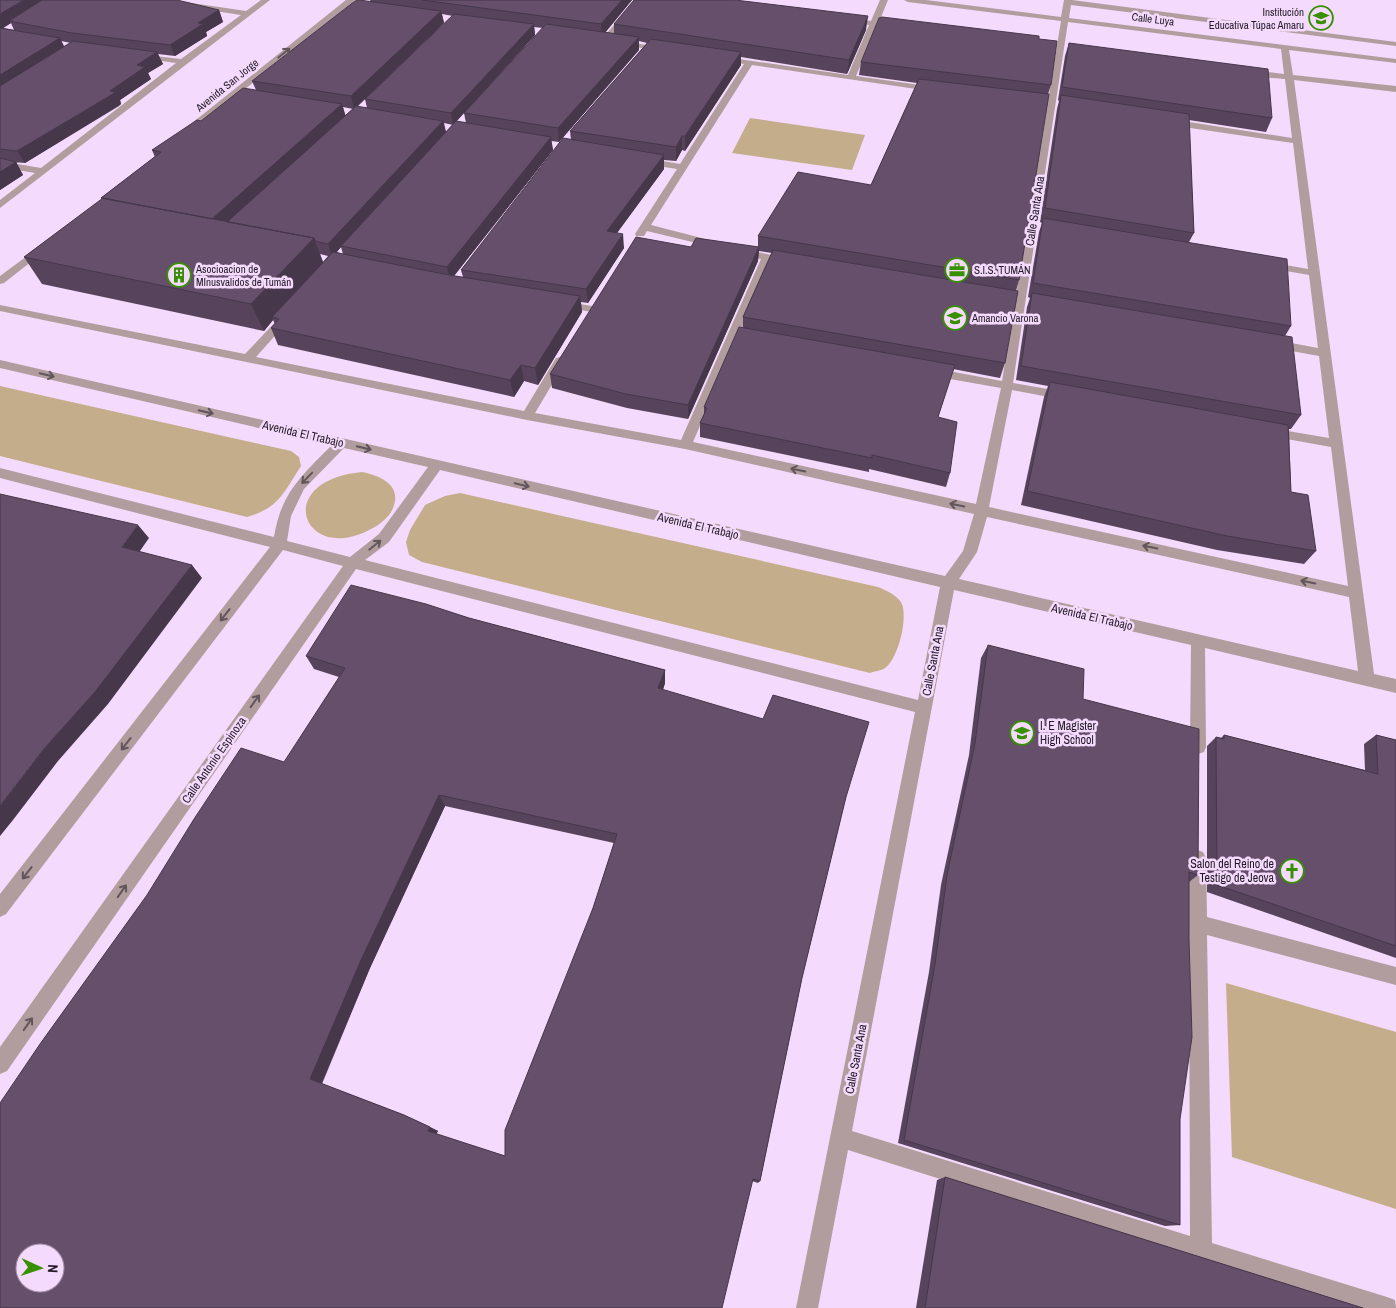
<svg xmlns="http://www.w3.org/2000/svg" width="1396" height="1308" viewBox="0 0 1396 1308" font-family="'Archivo Narrow',sans-serif">
	<rect width="100%" height="100%" fill="#f4dafc"/>
	<path fill="#c4ad8b" d="M750,118L865,135L852,170L732,153Z
		M0,386L291,451L299,457L301,466C284,492 279,508 247,517L0,456Z
		M362,472C378,475 401,484 394,505C391,516 381,524 371,529C304,566 270,481 362,472Z
		M460,493L878,587C886,590 896,595 901,602C909,616 898,659 885,668C881,671 875,671 870,673L422,562L409,555L406,542L410,530L425,505L445,496Z
		M1226,983L1396,1032V1209L1232,1157Z"/>
	<g fill="none" stroke-linecap="round" stroke-linejoin="round">
		<path fill="#b19d9d" fill-rule="evenodd" d="M152,0H171L246,11L261,0H270L0,208V200L35,173L0,167V161L41,168L176,63L140,58H137V54L181,59L241,15L156,2Z
			M346,0H355L351,4L372,9L368,11L346,8L188,135H182V131Z
			M635,0H643L608,43H602V39Z
			M880,0H888L879,22L899,26L895,28L877,26L856,76L934,87L938,90L937,92L752,65L651,225L717,242L718,244L713,247L647,231L644,236H636L635,234L677,169L645,164L640,161L645,158L680,164L744,64L719,60V56L848,75L869,25L848,22L844,20L848,18L871,21Z
			M904,0H926L1061,17L1064,0H1072L1396,42V46L1071,5L1069,18L1396,59V63L1289,50L1293,75L1396,86V92L1294,80L1374,674L1396,679V693L1205,648L1206,747L1204,752L1198,754L1192,752L1190,747L1191,645L954,590L852,1131L1190,1236L1189,927L1187,923L1189,919L1188,858L1191,852L1197,850L1203,852L1206,858L1207,917L1396,967V985L1207,935L1212,1243L1387,1297L1395,1300L1396,1308H1351L848,1150L818,1308H796L915,712L356,569L7,1071L0,1074V1047L343,566L283,550L6,914L0,917V894L270,547L0,478V468L274,537C281,493 301,476 332,445L0,368V360L945,576L963,551L974,514L685,449L527,420L0,311V305L245,354L281,316L285,315L291,318L289,320L256,357L524,411L556,358L560,357L566,361L535,413L681,440L761,259L736,253L735,251L736,249L740,248L793,260L794,262L789,265L771,261L693,442L976,504L1001,388L933,376L927,372L933,368L1002,381L1061,21L908,2ZM1068,22L1281,49L1284,74L1250,70L1246,73L1250,76L1285,79L1292,138L1170,119L1166,122L1170,125L1293,143L1308,269L1268,262L1263,265L1268,268L1309,275L1318,348L1275,340L1269,344L1275,348L1319,356L1329,438L1270,428L1264,432L1270,436L1331,447L1348,586L989,507L1012,390L1065,400L1071,396L1065,392L1013,383ZM344,448L428,467L379,534L350,557L287,541L291,516L304,489ZM440,470L940,587L918,700L365,560L389,542ZM987,517L1349,597L1358,671L959,579L977,552Z
			M615,41L665,47L669,49L665,51L618,45H615Z
			M42,245L47,248L46,250L4,283L0,284V276Z
			M561,301L592,306L598,309L592,312L557,306L555,304L557,302Z"/>
	</g>
	<path fill="#57445c" fill-rule="evenodd" d="M0,0L219,10L223,22L206,32L207,36L175,56L158,54L163,64L148,73L151,79L120,100L121,104L119,106L25,163L13,162H16L23,175L0,190ZM11,23L14,30L3,28ZM61,41L71,43L64,47Z
		M370,0H632L605,33L614,34V24L866,30L847,74L741,57V65L685,151L682,150L676,161L664,160V169L617,233L624,248L588,303L581,302L582,312L538,385L524,381L514,397L278,345L271,328L275,324L273,320L264,331L42,284L24,257L102,200L101,198L155,157L152,150L201,121L256,90L252,81L371,2ZM442,14L453,16L365,99L367,108L357,107L444,23ZM534,27L543,28L475,101L535,35ZM639,41L647,43L570,131L571,140L461,270L463,277L454,276L553,150L551,141L559,142L639,50ZM343,107L353,109L345,116ZM464,113L466,123L456,122ZM444,123L453,125L446,132ZM341,247L343,254L337,252ZM320,254L328,256L323,262Z
		M1039,39L1051,85L1048,94L1019,280L1016,291L1005,363L1000,378L953,369L938,417L950,473L946,487L869,469V472L700,437V423L704,414V407L743,327V317L772,253L759,251L758,261L688,419L627,408L552,388L550,374L691,247H758V236L871,185L917,83L859,75L861,62Z
		M1069,43L1272,118L1266,132L1189,120L1194,233L1189,242L1291,326L1285,336L1301,415L1291,429H1289L1291,492L1316,551L1304,564L1217,550L1021,505L1044,397L1048,386L1016,380L1027,307L1030,298L1028,297L1039,232L1042,223L1040,222L1057,109L1059,101L1058,100L1065,56Z
		M469,618L665,670V683L663,690L846,797L802,978L760,1181L758,1183L752,1181L0,1308L339,677L314,669L306,656ZM445,806L614,843L593,908L505,1156L436,1134L438,1131L404,1115L322,1084L370,968Z
		M988,645L1083,699L1198,875L1189,882L1180,1119V1225L1165,1226L898,1143L929,972L941,885L969,755L981,658Z
		M1224,735L1365,770L1364,744L1376,735L1396,740V958L1207,892V746L1216,737L1221,738Z
		M945,1177L1363,1308H916L937,1180Z"/>
	<path fill="#47374b" d="M24,0H49L9,21L11,23L0,30V14Z
		M622,0H632L602,36L601,24Z
		M219,10L223,22L206,32L207,36L175,56L170,45L198,23Z
		M441,11L444,23L354,109L351,96Z
		M868,16L866,30L847,74L849,60Z
		M534,24L535,35L453,125L451,113Z
		M639,37V50L559,142L558,128Z
		M60,38L66,50L0,92V75Z
		M157,52L163,64L148,73L151,79L120,100L121,104L25,163L17,151L110,91L137,65Z
		M741,52V65L685,151V136Z
		M342,104L346,117L226,223L211,220Z
		M443,121L446,133L341,246V247L332,257L328,244Z
		M682,136V150L676,161V147Z
		M551,137L553,150L450,281L447,267Z
		M664,155V169L608,245L607,231Z
		M16,162L23,175L0,190V172Z
		M623,234L624,248L588,303L586,289Z
		M314,238L324,265L272,317L273,320L264,331L251,304Z
		M759,247L758,261L688,419V405Z
		M580,296L582,312L538,385L535,368Z
		M521,365L524,381L514,397L510,380Z
		M138,525L149,538L133,561L122,547Z
		M192,565L202,578L108,704L58,761L13,820L0,836V806L43,750Z
		M665,670V683L659,701L658,688Z
		M439,795L445,806L370,968L321,1084L310,1079L361,960Z
		M430,1127L438,1131L436,1135L428,1131Z"/>
	<path fill="#654f6b" stroke="#47374b" fill-rule="evenodd" d="M0,0H24L0,14Z
		M42,0H177L219,10L198,23L203,24L170,45L72,33L9,21Z
		M359,0L441,11L351,96L252,81L355,1Z
		M422,0H622L601,24Z
		M634,0H735L868,16L849,60L614,24Z
		M454,14L534,24L451,113L365,99Z
		M882,17L1039,36V39L1057,41L1051,85L861,62L879,18Z
		M546,24L639,37L558,128L464,113Z
		M0,28L60,38L0,75Z
		M651,39L741,52L685,136H682L676,147L570,131Z
		M73,41L157,52L137,65L145,67L110,91L115,92L113,94L17,151L0,149V86Z
		M1069,43L1268,69L1272,118L1062,87Z
		M919,79L1049,94L1019,280L758,236L798,172L871,185Z
		M243,88L342,104L212,219L101,198L161,152L152,150L197,120L201,121Z
		M1061,95L1189,114L1194,233L1045,208Z
		M356,106L443,121L328,244L315,241L314,238L227,222Z
		M456,121L551,137L447,267L341,246Z
		M563,138L664,155L607,231L623,234L586,289L461,270Z
		M0,158L16,162L0,172Z
		M103,198L314,238L251,304L24,257Z
		M1043,218L1287,259L1291,326L1033,283Z
		M636,237L691,247L696,238L759,247L688,405L626,394L550,374Z
		M773,250L1018,291L1005,363L743,317Z
		M333,252L449,275L580,296L535,368L521,365L510,380L271,328L279,319L272,317Z
		M1032,293L1292,337L1301,415L1021,366Z
		M739,327L955,365L938,417L957,422L950,473L872,455V458L700,423L707,408L704,407Z
		M1050,382L1288,425L1291,492L1308,495L1316,551L1227,536L1027,491Z
		M0,494L138,525L122,547L192,565L95,692L43,750L0,806Z
		M351,585L426,604L469,618L665,670L658,688L763,719L773,695L869,722L846,797L802,978L760,1181L753,1179L722,1308H0V1103L40,1044L147,895L194,819L241,748L284,762L345,668L306,656ZM439,795L617,834L593,908L505,1130V1156L428,1131L430,1127L404,1115L310,1079L361,960ZM25,1253H55V1283H25Z
		M988,645L1084,669L1083,699L1199,729L1198,875L1189,872V940L1192,1037L1180,1119V1225L904,1140L935,964L947,875L975,743Z
		M1224,735L1378,774L1376,735L1396,740V946L1217,885L1216,737L1224,739Z
		M945,1177L1363,1308H925Z"/>
	<defs><path id="oneway-shaft" d="M-6 0H5M1.5-3L5.5 0L1.5 3" fill="none" stroke-width="1.6" stroke-linecap="round" stroke-linejoin="round" transform="scale(1.25)"/></defs>
	<g stroke="#63555c">
		<use href="#oneway-shaft" transform="translate(284 53) rotate(-39)"/>
		<use href="#oneway-shaft" transform="translate(47 375) rotate(13)"/>
		<use href="#oneway-shaft" transform="translate(206 412) rotate(13)"/>
		<use href="#oneway-shaft" transform="translate(364 448) rotate(13)"/>
		<use href="#oneway-shaft" transform="translate(798 470) rotate(-168)"/>
		<use href="#oneway-shaft" transform="translate(307 478) rotate(134)"/>
		<use href="#oneway-shaft" transform="translate(522 485) rotate(13)"/>
		<use href="#oneway-shaft" transform="translate(957 505) rotate(-168)"/>
		<use href="#oneway-shaft" transform="translate(375 545) rotate(-39)"/>
		<use href="#oneway-shaft" transform="translate(1150 547) rotate(-168)"/>
		<use href="#oneway-shaft" transform="translate(1308 582) rotate(-168)"/>
		<use href="#oneway-shaft" transform="translate(225 615) rotate(128)"/>
		<use href="#oneway-shaft" transform="translate(255 701) rotate(-55)"/>
		<use href="#oneway-shaft" transform="translate(126 744) rotate(128)"/>
		<use href="#oneway-shaft" transform="translate(27 873) rotate(128)"/>
		<use href="#oneway-shaft" transform="translate(122 891) rotate(-55)"/>
		<use href="#oneway-shaft" transform="translate(28 1024) rotate(-55)"/>
	</g>
	<defs>
		<g id="school-ring" transform="scale(1.25)"><circle r="9.5" fill="#f4dafc" stroke="#379000" stroke-width="1.5"/><path d="M0-5L7-2L0 1L-7-2ZM-4 1L0 2.5L4 1V4Q0 6-4 4Z" fill="#379000"/></g>
		<g id="office-ring" transform="scale(1.25)"><circle r="9.5" fill="#f4dafc" stroke="#379000" stroke-width="1.5"/><path d="M-6-3h4V-5.5h4V-3h4V5H-6ZM-1-4.5V-3h2v-1.5ZM-6 0V1H6V0Z" fill="#379000"/></g>
		<g id="building-ring" transform="scale(1.25)"><circle r="9.5" fill="#f4dafc" stroke="#379000" stroke-width="1.5"/><path d="M-4-6H4V6H1V3H-1V6H-4ZM-2.5-4.3h1.7v1.8h-1.7ZM.8-4.3h1.7v1.8H.8ZM-2.5-1h1.7V.8h-1.7ZM.8-1h1.7V.8H.8Z" fill="#379000"/></g>
		<g id="church-ring" transform="scale(1.25)"><circle r="9.5" fill="#f4dafc" stroke="#379000" stroke-width="1.5"/><path d="M-1.2-6h2.4v3.5h3.3v2.4h-3.3V6h-2.4V-.1h-3.3v-2.4h3.3Z" fill="#379000"/></g>
	</defs>
	<g fill-rule="evenodd">
		<use href="#school-ring" x="1321" y="18"/>
		<use href="#office-ring" x="957" y="270"/>
		<use href="#building-ring" x="179" y="275"/>
		<use href="#school-ring" x="955" y="318"/>
		<use href="#school-ring" x="1022" y="733"/>
		<use href="#church-ring" x="1292" y="871"/>
	</g>
	<g text-anchor="middle" dominant-baseline="central" stroke-width="5" stroke-linejoin="round" paint-order="stroke">
		<g font-size="11" fill="#241a27" stroke="#f4dafc" text-anchor="start">
			<text x="1304" y="12" text-anchor="end">Institución<tspan x="1304" dy="13">Educativa Túpac Amaru</tspan></text>
			<text x="196" y="269">Asocioacion de<tspan x="196" dy="13">MInusvalidos de Tumán</tspan></text>
			<text x="974" y="270">S.I.S. TUMÁN</text>
			<text x="972" y="318">Amancio Varona</text>
		</g>
		<g font-size="11" fill="#241a27" stroke="#f4dafc">
			<text transform="translate(1153 19) rotate(7)">Calle Luya</text>
			<text transform="translate(227 85) rotate(-39)">Avenida San Jorge</text>
		</g>
		<g font-size="12" fill="#241a27" stroke="#f4dafc">
			<text transform="translate(1035 211) rotate(-81)">Calle Santa Ana</text>
			<text transform="translate(303 434) rotate(13)">Avenida El Trabajo</text>
			<text transform="translate(698 526) rotate(13)">Avenida El Trabajo</text>
			<text transform="translate(1092 617) rotate(13)">Avenida El Trabajo</text>
			<text transform="translate(933 661) rotate(-79)">Calle Santa Ana</text>
			<text transform="translate(214 760) rotate(-55)">Calle Antonio Espinoza</text>
			<text transform="translate(856 1059) rotate(-79)">Calle Santa Ana</text>
		</g>
		<g font-size="12" fill="#241a27" stroke="#f4dafc" text-anchor="start">
			<text x="1040" y="726">I. E Magister<tspan x="1040" dy="14">High School</tspan></text>
			<text x="1274" y="864" text-anchor="end">Salon del Reino de<tspan x="1274" dy="14">Testigo de Jeova</tspan></text>
		</g>
	</g>
	<g transform="translate(40 1268) rotate(93)"><circle r="24" fill="#f4dafc" stroke="#a18da7"/>
	<path d="M0-4L9 19L0 12L-9 19Z" fill="#379000"/>
	<text y="-8" font-size="14" font-weight="bold" text-anchor="middle" fill="#241a27">N</text>
	</g>
</svg>
